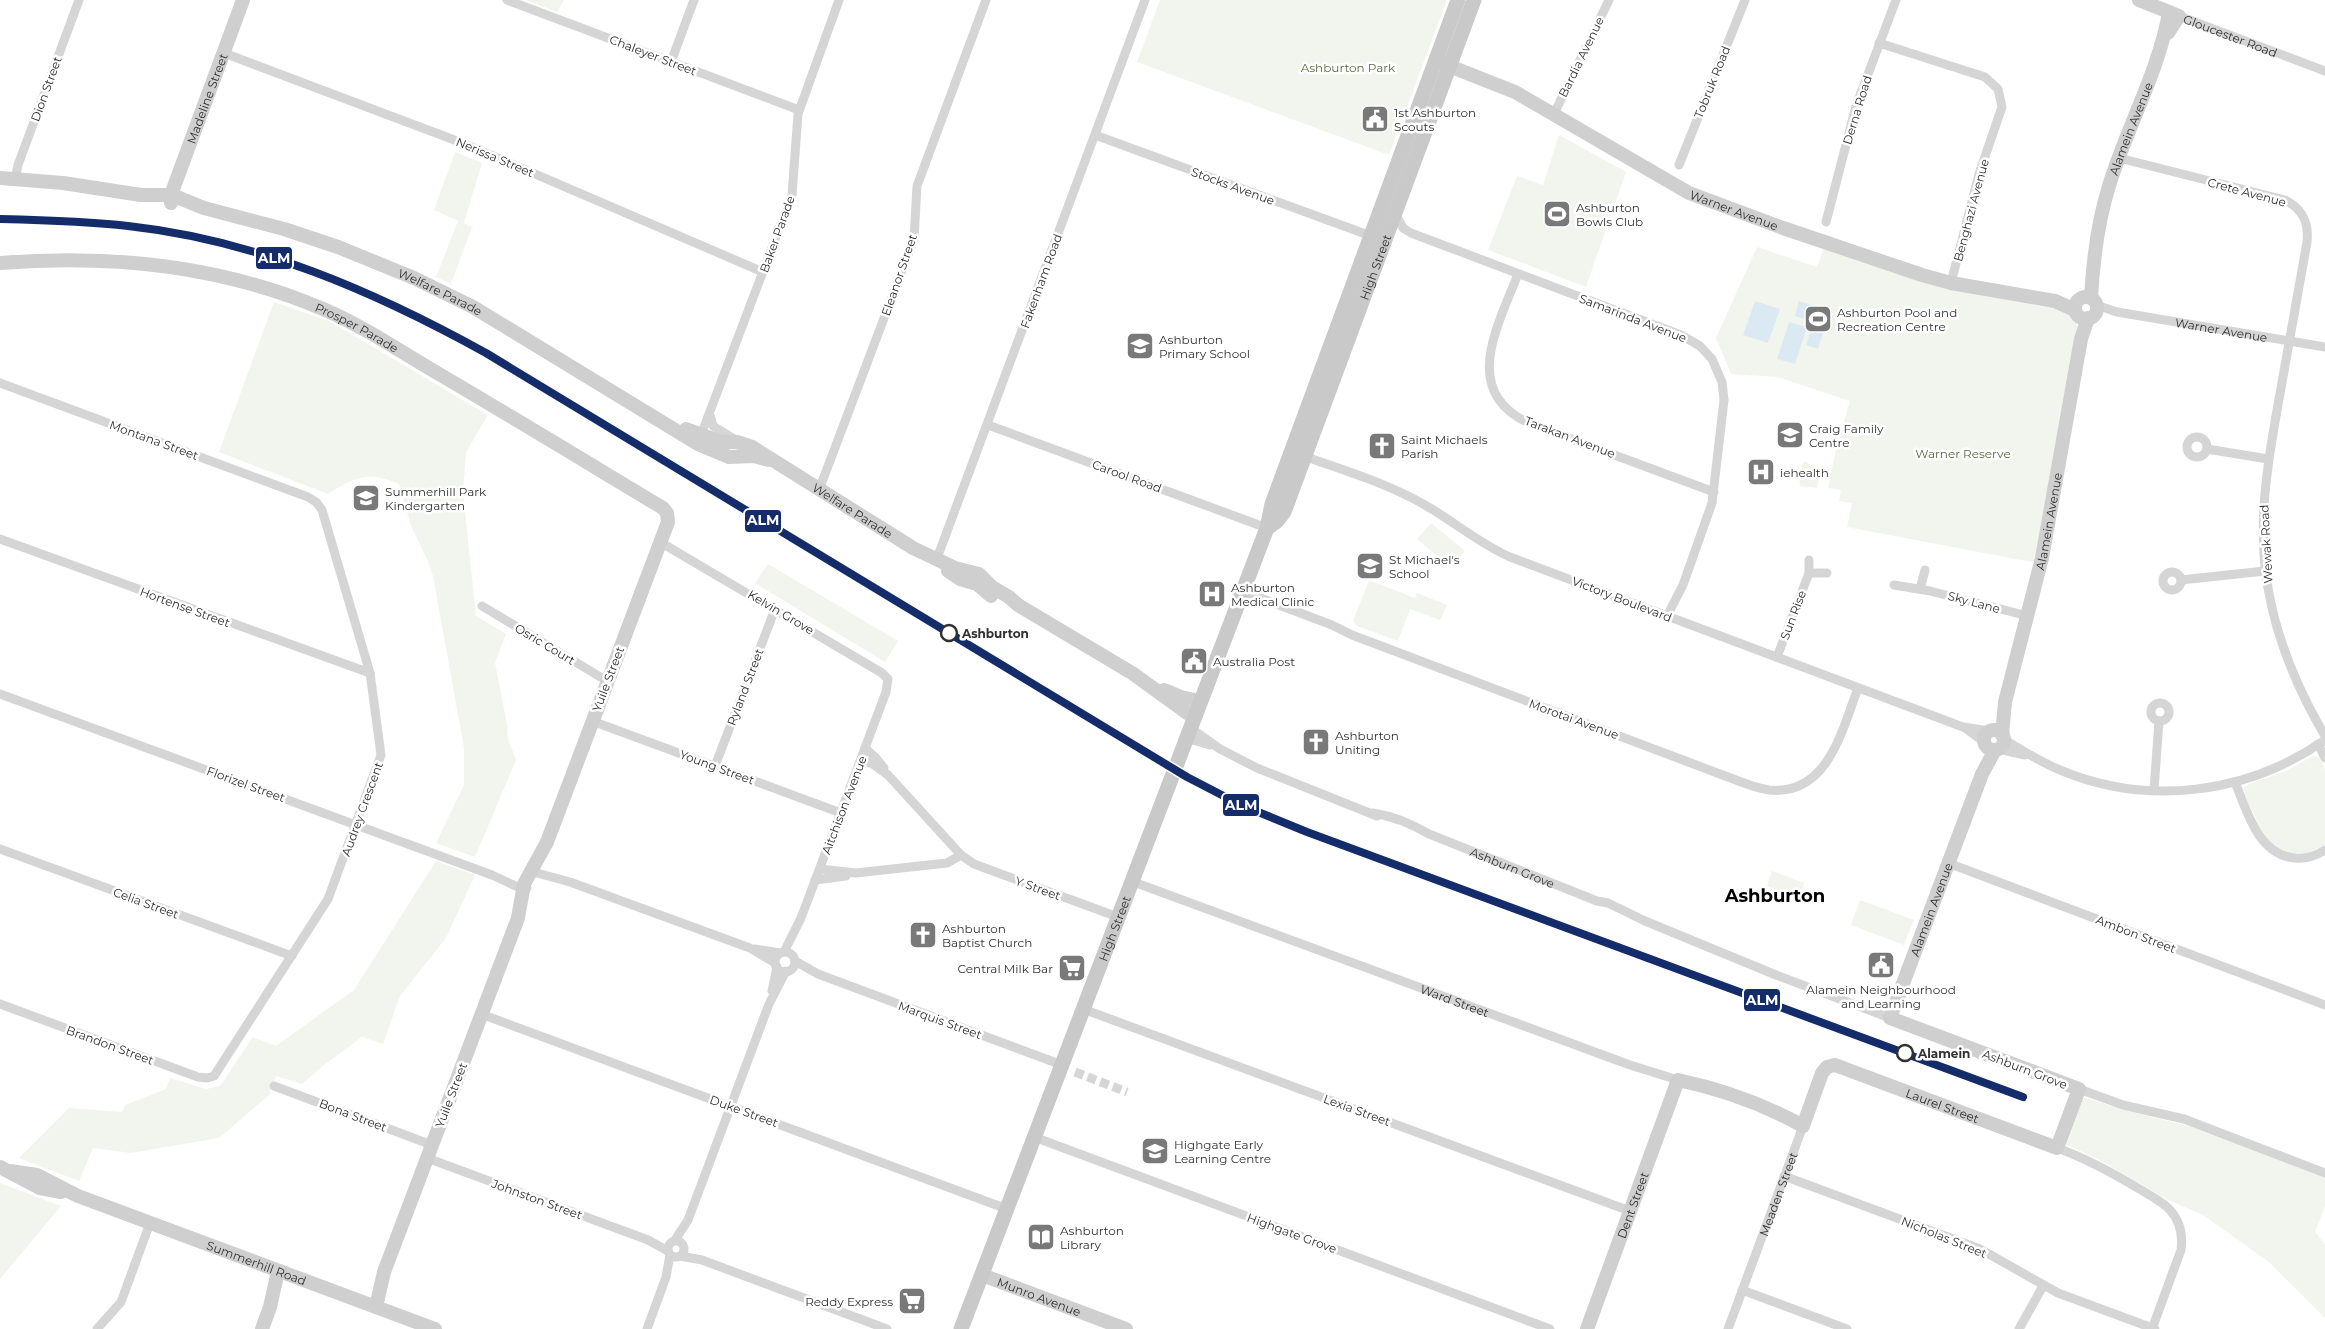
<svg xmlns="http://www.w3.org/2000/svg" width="2325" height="1329" viewBox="0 0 2325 1329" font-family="Montserrat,sans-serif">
	<rect width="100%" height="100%" fill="#fff"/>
	<path fill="#f2f5ed" d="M526,0H564L557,12Z
		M1160,0H1447L1389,155L1137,62Z
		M1559,135L1626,172L1586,287L1488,250L1517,176L1543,185Z
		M455,152L482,163L464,223L472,227L451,284L436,277L458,221L434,210Z
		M1757,247L1817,267L1824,248L2060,307L2074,314L2078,328L2036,563L1847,527L1852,503L1839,501L1841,490L1828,488L1836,450L1850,401L1778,377L1731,374L1716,338Z
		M274,302L329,321L488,415L466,452L463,492L476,616L506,634L495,663L507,724L508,739L516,760L475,857L436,843L464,785V748L433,576L428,561L411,526L399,484C368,471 356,476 328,494L219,452Z
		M1804,461L1821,470L1817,488L1800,486L1799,472Z
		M1431,523L1465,551L1450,567L1417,539Z
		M768,564L898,641L885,662L755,583Z
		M1369,580L1415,598L1417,593L1447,605L1440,620L1410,609L1398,641L1357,626L1353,621Z
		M2313,756L2319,757L2325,769V844C2307,858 2281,857 2266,838C2260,831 2257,822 2254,814C2250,806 2244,797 2244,788L2249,784L2286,771Z
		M436,861L475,875L446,938L400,996L383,1044L362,1037L324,1065L302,1084L276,1076L269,1095L219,1138L131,1153L93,1148L79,1181L19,1158L69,1108L122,1112L125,1105L166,1089L170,1078L206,1089L220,1086L253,1037L276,1046L354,990Z
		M1772,871L1804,883L1799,898L1767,886Z
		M1860,900L1914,920L1904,945L1851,925Z
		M2081,1098H2086L2124,1110L2192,1127L2325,1178V1206L2315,1232L2325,1244V1318L2269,1262L2203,1215L2166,1199L2100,1160L2067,1145L2065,1143Z
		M0,1183L61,1206L0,1279Z"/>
	<path fill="#dbeaf2" d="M1755,301L1780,309L1768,343L1743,335Z
		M1799,301L1816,306L1812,321L1795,316Z
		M1789,322L1807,327L1795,364L1777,359Z
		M1812,327L1824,331L1818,349L1806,345Z"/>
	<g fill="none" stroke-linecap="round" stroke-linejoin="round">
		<path stroke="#d6d6d6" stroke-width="9" stroke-dasharray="9 4.5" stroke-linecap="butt" d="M1075,1072L1127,1092"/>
		<g stroke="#d5d5d5" stroke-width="9">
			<path d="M507,0L799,110"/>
			<path id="s1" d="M2179,16L2325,71"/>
			<path d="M1879,43L1985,77L1998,89L2002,107L1979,174L1951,283"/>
			<path d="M224,53L465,144L763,272"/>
			<path d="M671,62L694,0"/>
			<path d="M1554,114L1609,0"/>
			<path d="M1095,135L1371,236"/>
			<path d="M2119,158L2285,200C2303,209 2309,223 2307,242C2298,291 2290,340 2281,388C2269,455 2256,520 2268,588C2277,641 2298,690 2325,736"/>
			<path d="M1679,165L1745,0"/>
			<path d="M15,179L18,165L79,0"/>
			<path d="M1395,213L1403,228L1411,233L1681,335L1700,346L1712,359L1722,382L1724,400L1712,503L1683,585L1667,616"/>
			<path d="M1826,222L1856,106L1896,0"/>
			<path d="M1518,274C1498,326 1459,393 1531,424L1714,492"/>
			<path id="s2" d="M2096,305L2117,312L2325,347"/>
			<path d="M0,383L308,497L316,502L322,510L370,673L381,755L328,899L214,1076L207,1078L198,1077L0,1004"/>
			<path d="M710,415L713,426L736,440"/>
			<path d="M988,425L1267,528"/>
			<path d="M701,435L792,195L798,114L839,0"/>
			<circle cx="2197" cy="447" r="10"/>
			<path d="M2207,449L2268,459"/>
			<path d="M1301,455C1342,470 1387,483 1425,505C1455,522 1478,543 1510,557L1963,727L1989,731"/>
			<path d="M819,490L914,239L917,186L986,0"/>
			<path d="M0,539L370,673"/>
			<path d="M660,542L882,673L888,679L886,692L801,918L784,952"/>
			<path d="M1809,560V573"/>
			<path d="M936,561L1145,0"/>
			<circle cx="2172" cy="581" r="9"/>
			<path d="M2181,580L2265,571"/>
			<path d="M1894,585L1930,591L2028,616"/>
			<path d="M1920,589L1925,570"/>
			<path d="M1242,591L1332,625L1352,635L1728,777C1741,782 1755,788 1769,790C1828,796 1842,730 1858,688"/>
			<path d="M482,606L607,681"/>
			<path d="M1777,657L1809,573H1827"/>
			<path d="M0,694L492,875L522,889L527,888"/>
			<circle cx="2160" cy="712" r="9"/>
			<path d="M592,721L841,813"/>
			<path d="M1189,727L1220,749L1257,768L1377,816"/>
			<path d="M1965,728L1984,742"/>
			<path d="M1185,738L1210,745"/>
			<path d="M2003,739C2022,750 2040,762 2060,770C2148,807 2247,794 2325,740"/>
			<path d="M2318,744L2325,758"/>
			<path d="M865,748L876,758L884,768"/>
			<path d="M1998,749L2025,755"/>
			<path d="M861,760L873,764L888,775L961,855"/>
			<path d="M715,766L775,609"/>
			<path d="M2235,782C2247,811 2258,855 2295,858C2306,859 2316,856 2325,850"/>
			<path d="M2154,790L2159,721"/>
			<path id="s3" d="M1373,813C1392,816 1412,824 1429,834L1597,901L1608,903L1645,921L1776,975L1890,1018"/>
			<path d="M0,849L292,956"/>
			<path d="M1948,863L2325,1005"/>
			<path d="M534,869L537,873L570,882L750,948L775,963"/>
			<path d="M820,869L856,873L947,863L961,855L974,864L1118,917"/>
			<path d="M815,880L846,876"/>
			<path id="s4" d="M1131,881L1630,1065L1678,1080"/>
			<path d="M755,949L780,953"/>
			<circle cx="785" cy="962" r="10"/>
			<path d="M795,961L818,974L1062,1065"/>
			<path d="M772,991L777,967"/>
			<path d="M1083,1009L1630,1211"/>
			<path d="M481,1014L1007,1209"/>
			<path d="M274,1086L432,1145"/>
			<path d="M2079,1089L2123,1105L2184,1119L2325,1173"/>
			<path d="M1034,1137L1550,1329"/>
			<path d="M2057,1148C2088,1159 2113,1173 2141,1190C2151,1196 2162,1201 2170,1210C2180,1221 2183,1235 2181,1250L2152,1329"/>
			<path d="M427,1158L648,1240L668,1251"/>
			<path d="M1784,1176L1980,1249L2058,1293L2155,1329"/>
			<path d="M675,1240L688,1220L769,1004L786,971"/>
			<circle cx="676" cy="1249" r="8"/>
			<path d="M680,1256L702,1260L887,1329"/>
			<path d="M1742,1290L1847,1329"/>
			<path d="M97,1329L121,1302L150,1223"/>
			<path d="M647,1329L666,1277L670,1255"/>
			<path id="s5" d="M1728,1329L1803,1126"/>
			<path d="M2019,1329L2043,1286"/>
		</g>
		<g stroke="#cfcfcf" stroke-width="14">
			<path d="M2139,0L2179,16L2168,33"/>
			<path id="s6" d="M1439,62L1515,92L1689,193L1783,228L1922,275L1951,283L2055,301L2075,310"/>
			<path id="s7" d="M0,178L63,183L141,195H172L204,208L284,229L338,247L414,278L473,307L698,444L729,457L754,456L769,460"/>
			<path id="s8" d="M171,203L172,192L243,0"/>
			<path id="s9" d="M0,263C111,254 220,265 323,309C363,326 401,352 439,374C514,418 588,463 663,508L667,513L668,522L547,842L524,884L518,918L384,1272L376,1307"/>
			<circle cx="2086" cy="308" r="11"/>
			<path id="s10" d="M2091,298C2093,261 2098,221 2109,186C2127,127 2158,73 2169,13"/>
			<path id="s11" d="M686,429L722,442H737L752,447L913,548L955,568L979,574L992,587L1009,597L1018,605L1132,673L1193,717"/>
			<path d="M948,571L960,579L977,584L991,596"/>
			<path d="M1164,690L1181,697L1199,701"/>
			<circle cx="1994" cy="740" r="10"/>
			<path id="s12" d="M2002,735L2005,702L2042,558L2081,339L2088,318"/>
			<path d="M0,1167L40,1188L61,1192"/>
			<path id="s13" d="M10,1171L37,1175L78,1196L435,1329"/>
			<path id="s14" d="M982,1275L1126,1329"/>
			<path d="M262,1329L270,1307L278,1271"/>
			<path id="s15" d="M1587,1329L1678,1080C1721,1089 1765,1105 1803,1126L1822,1073L1827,1067L1835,1065L2057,1148L2079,1089L1890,1018L1982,774L1995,750"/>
		</g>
		<g stroke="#c9c9c9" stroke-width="15">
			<path id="s16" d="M1267,528L1277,521L1284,512L1474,0"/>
			<path id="s17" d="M961,1329L1267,528L1272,504L1458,0"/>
		</g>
		<g stroke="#fff" stroke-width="11">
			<path id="rail-1" d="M0,219C43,220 86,221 128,226C256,240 374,291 486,353L1187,777L1241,805L1307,832L2023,1097"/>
		</g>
		<use href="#rail-1" stroke="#152c6b" stroke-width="8"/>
	</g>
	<defs>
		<g id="civic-square" transform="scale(1.4375)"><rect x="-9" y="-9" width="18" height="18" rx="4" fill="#797979" stroke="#fff"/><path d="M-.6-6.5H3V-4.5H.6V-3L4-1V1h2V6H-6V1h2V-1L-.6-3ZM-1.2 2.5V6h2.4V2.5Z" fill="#fff"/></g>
		<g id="stadium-square" transform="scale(1.4375)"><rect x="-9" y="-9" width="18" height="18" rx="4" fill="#797979" stroke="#fff"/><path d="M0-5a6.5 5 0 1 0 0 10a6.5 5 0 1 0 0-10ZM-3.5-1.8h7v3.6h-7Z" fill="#fff"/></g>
		<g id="school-square" transform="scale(1.4375)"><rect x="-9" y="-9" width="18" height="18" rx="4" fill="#797979" stroke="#fff"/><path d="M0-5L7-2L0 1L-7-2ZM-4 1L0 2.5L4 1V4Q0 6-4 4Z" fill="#fff"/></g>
		<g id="church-square" transform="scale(1.4375)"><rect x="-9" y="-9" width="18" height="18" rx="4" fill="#797979" stroke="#fff"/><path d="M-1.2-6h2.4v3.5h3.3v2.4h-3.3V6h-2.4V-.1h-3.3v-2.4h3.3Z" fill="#fff"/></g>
		<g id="hospital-square" transform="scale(1.4375)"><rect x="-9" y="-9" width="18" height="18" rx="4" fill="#797979" stroke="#fff"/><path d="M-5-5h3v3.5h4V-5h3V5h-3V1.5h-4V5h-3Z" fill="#fff"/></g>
		<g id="supermarket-square" transform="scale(1.4375)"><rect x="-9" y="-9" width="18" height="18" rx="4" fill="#797979" stroke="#fff"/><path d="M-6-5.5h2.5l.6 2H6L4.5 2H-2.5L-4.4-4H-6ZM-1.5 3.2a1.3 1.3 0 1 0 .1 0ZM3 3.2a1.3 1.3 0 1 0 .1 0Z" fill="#fff"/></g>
		<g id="library-square" transform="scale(1.4375)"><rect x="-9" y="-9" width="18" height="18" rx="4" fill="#797979" stroke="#fff"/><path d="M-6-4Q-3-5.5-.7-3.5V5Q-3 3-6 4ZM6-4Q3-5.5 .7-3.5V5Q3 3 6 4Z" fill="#fff"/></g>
	</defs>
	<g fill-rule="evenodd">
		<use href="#civic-square" x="1375" y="119"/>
		<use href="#stadium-square" x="1557" y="214"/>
		<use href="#stadium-square" x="1818" y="319"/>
		<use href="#school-square" x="1140" y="346"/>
		<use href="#school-square" x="1790" y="435"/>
		<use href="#church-square" x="1382" y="446"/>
		<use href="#hospital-square" x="1761" y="472"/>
		<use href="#school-square" x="366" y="498"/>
		<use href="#school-square" x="1370" y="566"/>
		<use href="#hospital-square" x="1212" y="594"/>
		<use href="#civic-square" x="1194" y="661"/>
		<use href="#church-square" x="1316" y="742"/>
		<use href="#church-square" x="923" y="935"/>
		<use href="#civic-square" x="1881" y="965"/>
		<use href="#supermarket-square" x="1072" y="968"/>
		<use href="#school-square" x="1155" y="1151"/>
		<use href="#library-square" x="1041" y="1237"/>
		<use href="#supermarket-square" x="912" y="1301"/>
	</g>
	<g fill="#fff" stroke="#313131" stroke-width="2.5">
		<circle cx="949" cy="633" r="8"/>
		<circle cx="1905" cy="1053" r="8"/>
	</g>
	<g text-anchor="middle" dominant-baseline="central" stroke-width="5" stroke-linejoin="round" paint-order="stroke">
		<g font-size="12" fill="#313131" stroke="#fff">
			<text stroke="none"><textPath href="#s1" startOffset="55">Gloucester Road</textPath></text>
			<text transform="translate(653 55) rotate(21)">Chaleyer Street</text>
			<text transform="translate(1581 57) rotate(-64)">Bardia Avenue</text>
			<text transform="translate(1712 82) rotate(-68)">Tobruk Road</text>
			<text transform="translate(46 89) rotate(-70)">Dion Street</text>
			<text stroke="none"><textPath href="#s8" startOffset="111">Madeline Street</textPath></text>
			<text transform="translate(1857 110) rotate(-73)">Derna Road</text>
			<text stroke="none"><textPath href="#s10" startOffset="175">Alamein Avenue</textPath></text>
			<text transform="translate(495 157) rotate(23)">Nerissa Street</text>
			<text transform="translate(1233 186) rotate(20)">Stocks Avenue</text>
			<text transform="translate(2247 192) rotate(15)">Crete Avenue</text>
			<text stroke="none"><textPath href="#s6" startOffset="331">Warner Avenue</textPath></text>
			<text transform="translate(1971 210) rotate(-75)">Benghazi Avenue</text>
			<text transform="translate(777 234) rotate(-70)">Baker Parade</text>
			<text stroke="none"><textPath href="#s16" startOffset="285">High Street</textPath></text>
			<text transform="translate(899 275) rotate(-71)">Eleanor Street</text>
			<text transform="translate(1041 281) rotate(-70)">Fakenham Road</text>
			<text stroke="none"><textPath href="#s7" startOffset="459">Welfare Parade</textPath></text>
			<text transform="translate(1633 318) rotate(21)">Samarinda Avenue</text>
			<text stroke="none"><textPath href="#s9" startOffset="368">Prosper Parade</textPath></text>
			<text stroke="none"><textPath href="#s2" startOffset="128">Warner Avenue</textPath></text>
			<text transform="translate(1570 437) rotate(21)">Tarakan Avenue</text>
			<text transform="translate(154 440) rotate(20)">Montana Street</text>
			<text transform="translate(1127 476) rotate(20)">Carool Road</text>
			<text stroke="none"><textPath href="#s11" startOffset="188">Welfare Parade</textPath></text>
			<text stroke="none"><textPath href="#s12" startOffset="219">Alamein Avenue</textPath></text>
			<text transform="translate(2266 544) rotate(-93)">Wewak Road</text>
			<text transform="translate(1622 599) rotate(21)">Victory Boulevard</text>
			<text transform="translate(1974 602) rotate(15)">Sky Lane</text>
			<text transform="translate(185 607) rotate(20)">Hortense Street</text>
			<text transform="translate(781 612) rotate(31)">Kelvin Grove</text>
			<text transform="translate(1793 615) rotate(-69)">Sun Rise</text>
			<text transform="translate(545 644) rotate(31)">Osric Court</text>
			<text transform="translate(608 679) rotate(-69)">Yuile Street</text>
			<text transform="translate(745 687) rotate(-69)">Ryland Street</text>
			<text transform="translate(1574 719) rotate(20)">Morotai Avenue</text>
			<text transform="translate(717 767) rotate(20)">Young Street</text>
			<text transform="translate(246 784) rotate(20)">Florizel Street</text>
			<text transform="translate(844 805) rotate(-69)">Aitchison Avenue</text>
			<text transform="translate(362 809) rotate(-70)">Audrey Crescent</text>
			<text stroke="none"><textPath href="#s3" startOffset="150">Ashburn Grove</textPath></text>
			<text transform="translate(1038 888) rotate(20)">Y Street</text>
			<text transform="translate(146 903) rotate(20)">Celia Street</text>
			<text stroke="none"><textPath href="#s15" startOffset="1089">Alamein Avenue</textPath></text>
			<text stroke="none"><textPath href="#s17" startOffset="429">High Street</textPath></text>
			<text transform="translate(2136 934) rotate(21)">Ambon Street</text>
			<text stroke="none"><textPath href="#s4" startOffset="345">Ward Street</textPath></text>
			<text transform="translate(940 1020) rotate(20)">Marquis Street</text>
			<text transform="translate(110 1045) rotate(20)">Brandon Street</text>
			<text transform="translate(2025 1069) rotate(21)">Ashburn Grove</text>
			<text transform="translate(451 1095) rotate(-69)">Yuile Street</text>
			<text stroke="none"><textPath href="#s15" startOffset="586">Laurel Street</textPath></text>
			<text transform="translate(1357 1110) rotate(20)">Lexia Street</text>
			<text transform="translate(744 1111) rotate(20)">Duke Street</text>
			<text transform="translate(353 1115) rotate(21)">Bona Street</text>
			<text stroke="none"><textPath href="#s5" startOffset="144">Meaden Street</textPath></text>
			<text transform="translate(537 1199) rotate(20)">Johnston Street</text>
			<text stroke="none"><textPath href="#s15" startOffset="132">Dent Street</textPath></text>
			<text transform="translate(1292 1233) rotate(20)">Highgate Grove</text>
			<text transform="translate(1944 1237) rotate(22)">Nicholas Street</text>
			<text stroke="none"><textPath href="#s13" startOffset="264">Summerhill Road</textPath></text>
			<text stroke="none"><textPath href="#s14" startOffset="61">Munro Avenue</textPath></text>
		</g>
		<g font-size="12" fill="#566d3e" stroke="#fff">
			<text x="1348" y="67">Ashburton Park</text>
			<text x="1963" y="453">Warner Reserve</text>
		</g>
		<g font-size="12" fill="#313131" stroke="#fff" text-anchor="start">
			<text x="1394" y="112">1st Ashburton<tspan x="1394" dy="14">Scouts</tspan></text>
			<text x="1576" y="207">Ashburton<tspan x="1576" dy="14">Bowls Club</tspan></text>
			<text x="1837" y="312">Ashburton Pool and<tspan x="1837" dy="14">Recreation Centre</tspan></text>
			<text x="1159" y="339">Ashburton<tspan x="1159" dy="14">Primary School</tspan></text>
			<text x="1809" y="428">Craig Family<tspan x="1809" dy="14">Centre</tspan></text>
			<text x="1401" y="439">Saint Michaels<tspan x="1401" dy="14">Parish</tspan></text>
			<text x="1780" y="472">iehealth</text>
			<text x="385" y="491">Summerhill Park<tspan x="385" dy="14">Kindergarten</tspan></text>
			<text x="1389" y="559">St Michael's<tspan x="1389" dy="14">School</tspan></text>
			<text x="1231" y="587">Ashburton<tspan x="1231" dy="14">Medical Clinic</tspan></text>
			<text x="1213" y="661">Australia Post</text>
			<text x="1335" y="735">Ashburton<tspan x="1335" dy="14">Uniting</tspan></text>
			<text x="942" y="928">Ashburton<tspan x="942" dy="14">Baptist Church</tspan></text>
			<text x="1053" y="968" text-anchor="end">Central Milk Bar</text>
			<text x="1881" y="989" text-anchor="middle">Alamein Neighbourhood<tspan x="1881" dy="14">and Learning</tspan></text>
			<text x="1174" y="1144">Highgate Early<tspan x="1174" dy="14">Learning Centre</tspan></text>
			<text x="1060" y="1230">Ashburton<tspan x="1060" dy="14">Library</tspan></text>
			<text x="893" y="1301" text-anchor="end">Reddy Express</text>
		</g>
		<g font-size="12" font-weight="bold" fill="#313131" stroke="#fff" text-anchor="start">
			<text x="962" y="633">Ashburton</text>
			<text x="1918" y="1053">Alamein</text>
		</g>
		<g font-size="18" font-weight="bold" fill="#000" stroke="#fff">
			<text x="1775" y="896">Ashburton</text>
		</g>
	</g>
	<g stroke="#fff" stroke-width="2">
		<rect x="255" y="246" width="38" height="24" rx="5" fill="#152c6b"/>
		<rect x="744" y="509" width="38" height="24" rx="5" fill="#152c6b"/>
		<rect x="1222" y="793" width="38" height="24" rx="5" fill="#152c6b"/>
		<rect x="1743" y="988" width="38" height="24" rx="5" fill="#152c6b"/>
	</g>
	<g font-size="14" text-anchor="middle" font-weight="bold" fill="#fff">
		<text x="274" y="263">ALM</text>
		<text x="763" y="525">ALM</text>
		<text x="1241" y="810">ALM</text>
		<text x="1762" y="1005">ALM</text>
	</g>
</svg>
